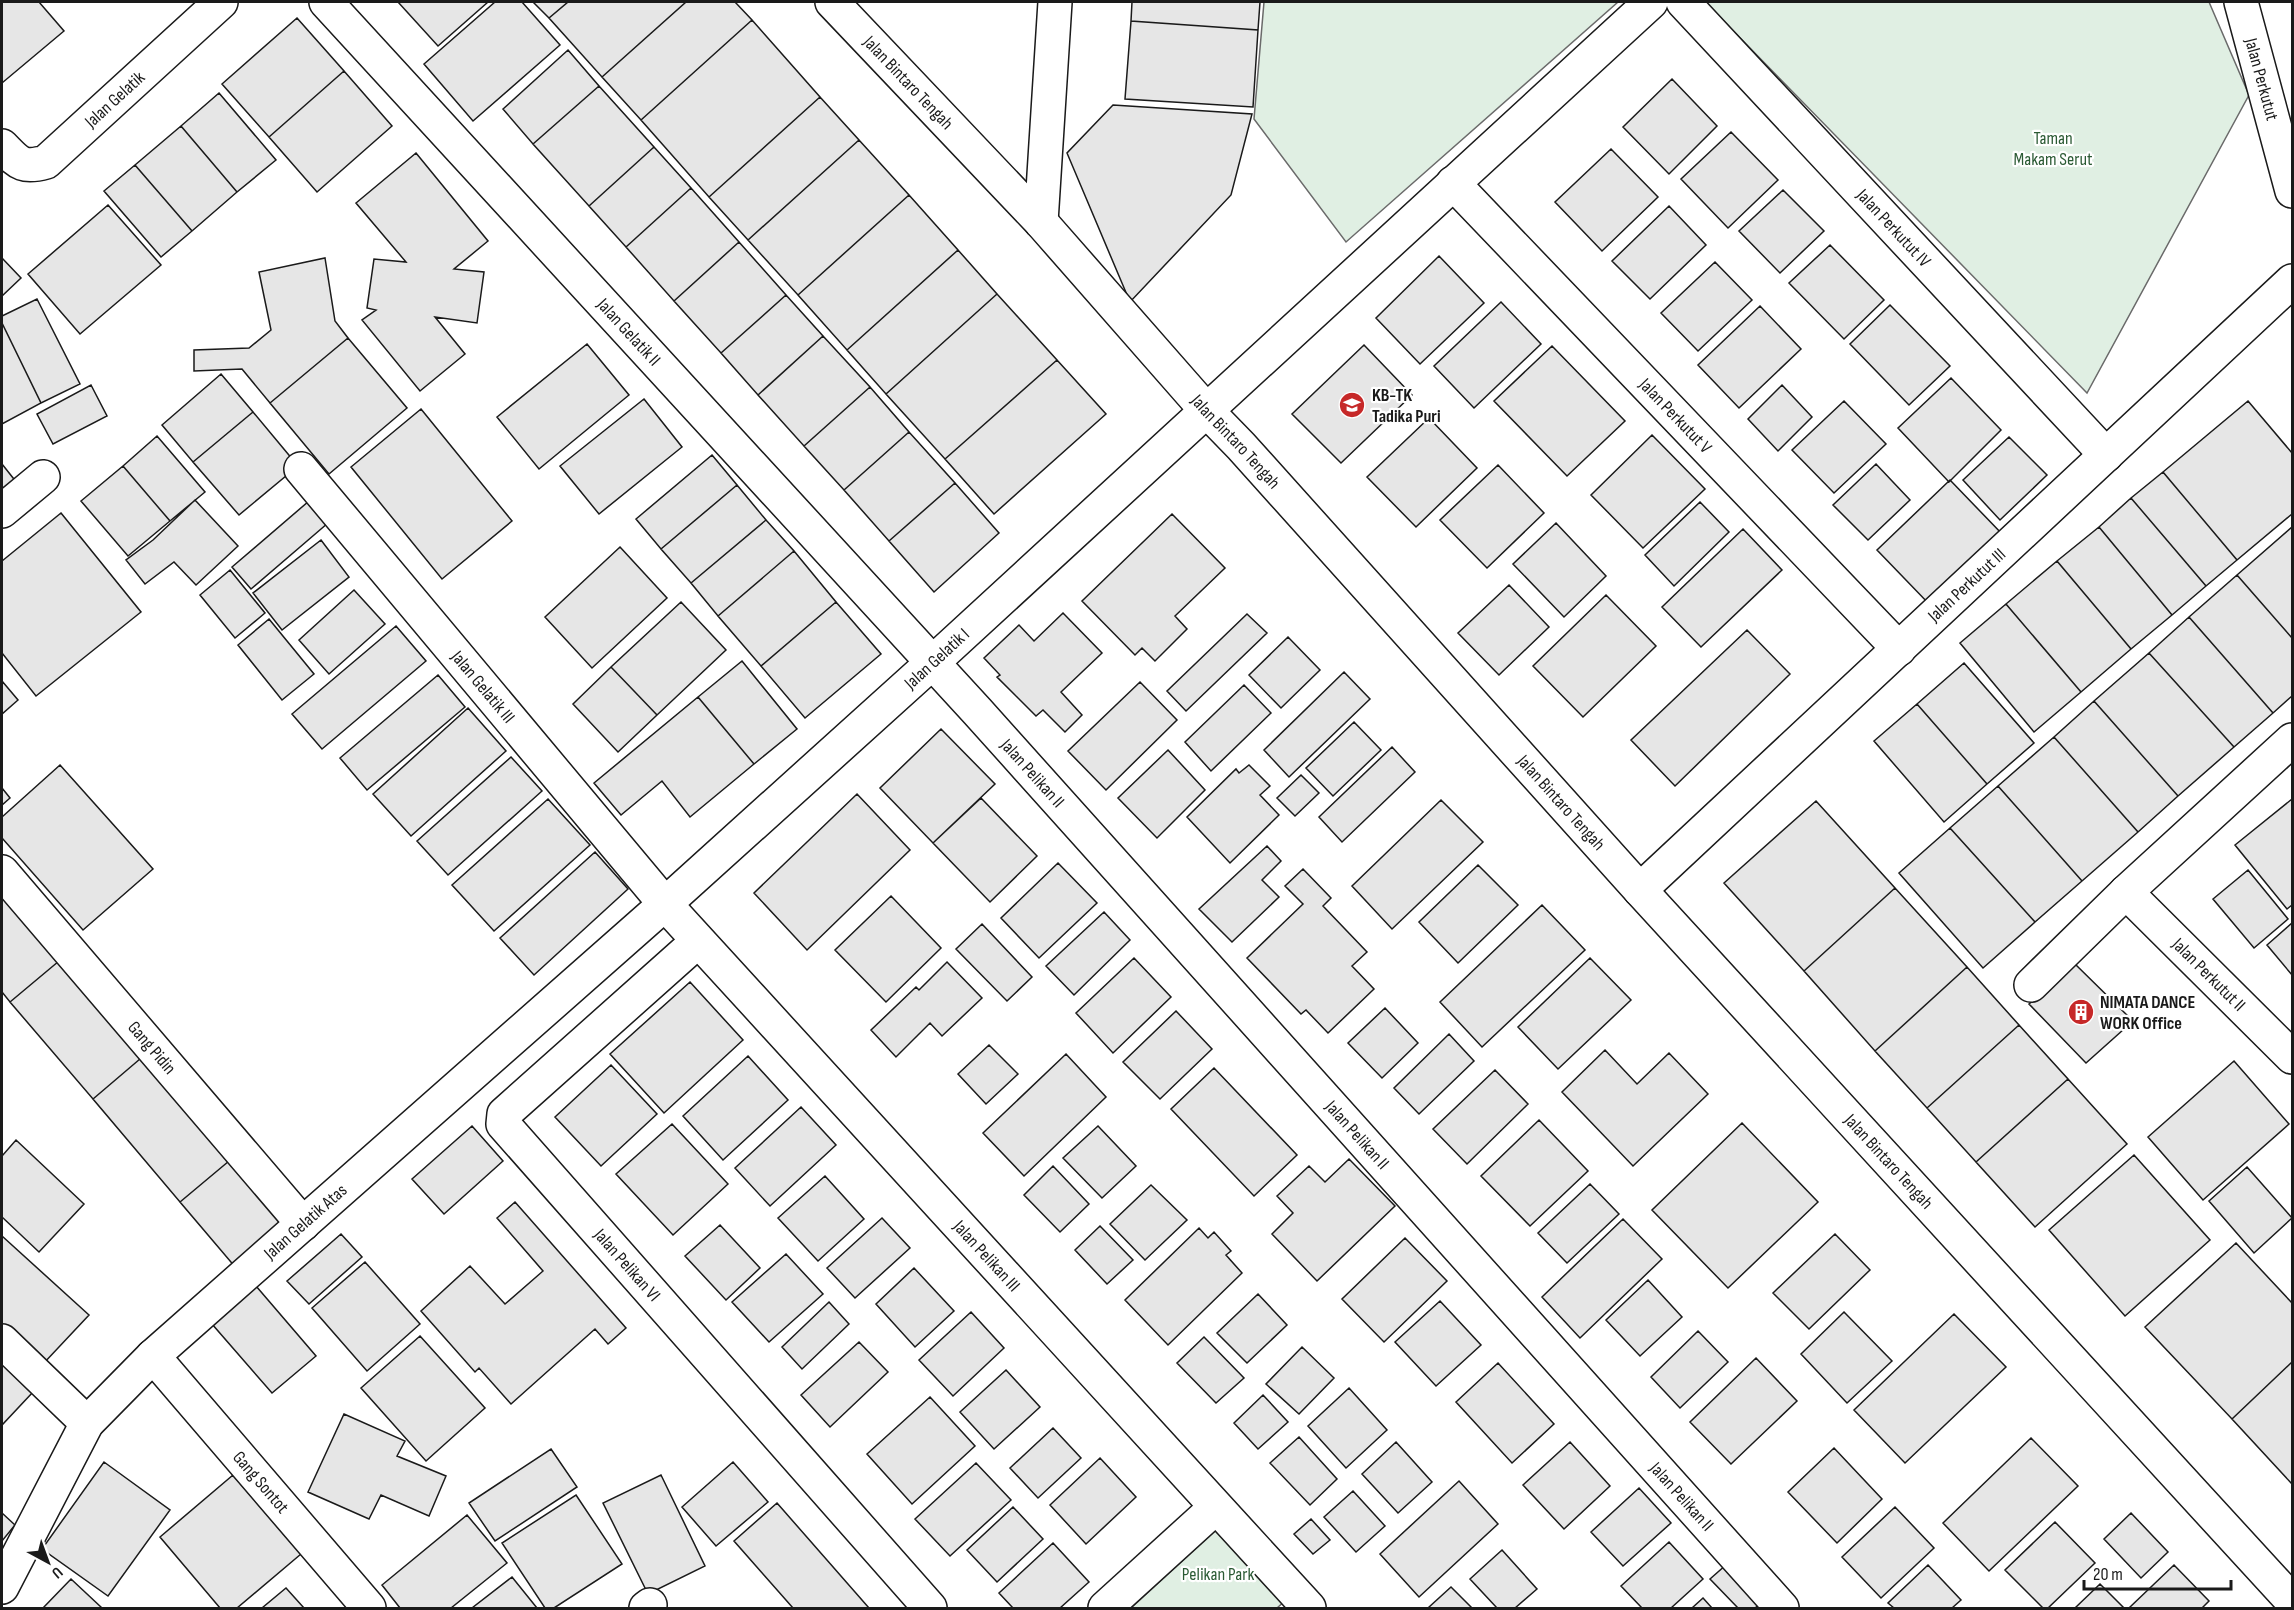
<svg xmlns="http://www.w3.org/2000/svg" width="2294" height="1610" viewBox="0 0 2294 1610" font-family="'Sofia Sans Condensed',sans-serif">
	<rect width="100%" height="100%" fill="#fff"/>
	<path fill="#e0efe3" stroke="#6a6a6a" stroke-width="1.5" d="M1264,2H1618L1346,242L1254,119Z
		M1705,2H2209L2249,95L2087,393Z
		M1220,1526L1287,1599L1277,1608H1131Z"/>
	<path fill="#e6e6e6" stroke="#1a1a1a" stroke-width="1.5" d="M2,2H39L64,31L2,83Z
		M398,2H488L438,46Z
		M495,2H522L560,45L473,121L424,64Z
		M533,2H568L549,18Z
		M568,2H686L602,77L549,18Z
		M686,2H735L752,20L641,120L602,77Z
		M1132,2H1260L1258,30L1131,21Z
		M297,18L344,71L269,137L222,84Z
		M752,20L820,97L709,197L641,120Z
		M1131,21L1258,30L1253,107L1125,99Z
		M568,50L599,86L533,144L503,109Z
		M344,71L392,126L317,192L269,137Z
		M1672,79L1717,126L1669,174L1623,127Z
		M599,86L654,147L589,206L533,144Z
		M219,93L276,160L237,192L181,126Z
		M820,97L859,140L748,240L709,197Z
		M1113,105L1252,114L1231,195L1130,302L1067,153Z
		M181,126L237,192L192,231L135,165Z
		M1731,132L1778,180L1728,228L1681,179Z
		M859,140L909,195L798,295L748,240Z
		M654,147L691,188L626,247L589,206Z
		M1611,149L1658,197L1602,251L1555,202Z
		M416,153L488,241L454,269L484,272L477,323L435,317L465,354L420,391L362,320L376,310L367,308L374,259L406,262L356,203Z
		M135,165L192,231L161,257L104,191Z
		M691,188L739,242L674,301L626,247Z
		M1783,190L1824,231L1780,273L1739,231Z
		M909,195L958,250L847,350L798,295Z
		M108,205L161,265L80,334L28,274Z
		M1669,206L1706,245L1650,299L1612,261Z
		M739,242L786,295L721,353L674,301Z
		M1830,245L1884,300L1844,339L1789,283Z
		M958,250L997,294L886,394L847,350Z
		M1439,256L1484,303L1420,364L1376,318Z
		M2,258L21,278L2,296Z
		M325,258L335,321L348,338L270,403L242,369L194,371V350L249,348L271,330L259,272Z
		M1715,262L1752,300L1698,351L1661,313Z
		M997,294L1057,360L945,459L886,394Z
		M786,295L823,336L758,395L721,353Z
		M37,299L80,384L41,403L2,323V316Z
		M1501,302L1541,344L1474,408L1434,366Z
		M1890,305L1950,366L1909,405L1850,344Z
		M1760,306L1801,349L1739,408L1698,365Z
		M2,323L41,403L2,424Z
		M823,336L870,387L804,446L758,395Z
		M348,338L407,408L329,474L270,403Z
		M587,344L629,395L539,469L497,417Z
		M1364,345L1412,395L1341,463L1292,414Z
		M1552,346L1625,421L1567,476L1494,401Z
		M1057,360L1106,414L994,514L945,459Z
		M221,374L253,412L193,462L162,425Z
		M1951,378L2001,430L1949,482L1898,428Z
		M91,385L107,416L53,444L37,414Z
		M1782,385L1812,417L1778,451L1748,419Z
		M870,387L909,432L844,490L804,446Z
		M644,399L682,447L599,514L560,466Z
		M1844,401L1886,444L1834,493L1792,450Z
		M2248,401L2292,453V514L2237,560L2163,472Z
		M421,409L512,521L442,579L351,467Z
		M253,412L298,466L239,515L193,462Z
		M1429,418L1477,468L1416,527L1367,477Z
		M909,432L955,483L889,541L844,490Z
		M1652,435L1705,489L1643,548L1591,495Z
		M157,436L205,492L170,521L123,466Z
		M2009,437L2047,475L2000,520L1963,480Z
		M712,455L737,485L661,549L636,519Z
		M2,464L17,483L2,495Z
		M1876,464L1910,500L1868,540L1833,505Z
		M1498,465L1544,513L1487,568L1440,520Z
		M123,466L170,521L128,556L81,501Z
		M2163,472L2237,560L2206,586L2131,498Z
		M1950,480L2004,536L1931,606L1877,550Z
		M955,483L999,533L934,592L889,541Z
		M737,485L766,520L691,583L661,549Z
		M316,495L335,517L251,589L232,567Z
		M2131,498L2206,586L2172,615L2099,527Z
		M195,500L238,546L196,585L174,562L145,584L126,560L153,540Z
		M1700,502L1729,532L1674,586L1645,555Z
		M61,513L141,612L36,696L2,653V561Z
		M1172,514L1225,568L1175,616L1187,629L1155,661L1142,648L1135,655L1082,601Z
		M766,520L794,551L718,616L691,583Z
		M1556,523L1606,576L1564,617L1513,564Z
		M2099,527L2172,615L2131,649L2057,561Z
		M2292,527V638L2237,575Z
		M1743,529L1782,570L1701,647L1662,607Z
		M321,540L349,577L282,630L253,593Z
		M620,547L667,598L592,668L545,617Z
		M794,551L836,602L761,666L718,616Z
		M2057,561L2131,649L2081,692L2006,604Z
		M230,570L265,613L235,638L200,595Z
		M2237,575L2292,638V696L2273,713L2189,617Z
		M1509,585L1549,627L1499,675L1458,633Z
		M354,590L385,624L329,674L299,640Z
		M1606,595L1656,646L1583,717L1533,666Z
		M681,602L726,650L657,715L611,667Z
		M836,602L881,654L805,718L761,666Z
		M2006,604L2081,692L2034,732L1960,643Z
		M1063,613L1102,653L1061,692L1082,715L1065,732L1043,710L1036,716L997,677L1000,675L984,658L1019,625L1034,641Z
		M1247,614L1267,633L1186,711L1167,691Z
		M2189,617L2273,713L2234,747L2149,653Z
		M269,619L314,674L282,700L238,645Z
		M396,626L426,661L322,749L292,714Z
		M1747,630L1790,674L1675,786L1631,740Z
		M1288,637L1320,670L1281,708L1249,675Z
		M2149,653L2234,747L2178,796L2094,701Z
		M742,661L797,729L754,764L698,697Z
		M1964,663L2034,743L1987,784L1917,704Z
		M611,667L657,715L618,752L573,704Z
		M1344,672L1370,699L1289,777L1264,750Z
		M438,675L465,707L367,790L340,758Z
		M2,681L18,700L2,714Z
		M1140,682L1177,720L1106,790L1068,751Z
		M1244,685L1271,713L1211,771L1185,742Z
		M698,697L754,764L690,817L662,781L621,815L594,783Z
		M2094,701L2178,796L2138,832L2054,737Z
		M1917,704L1987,784L1944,822L1874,741Z
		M468,708L506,751L411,836L373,794Z
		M1354,722L1381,750L1333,796L1306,768Z
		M941,729L995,784L933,843L880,788Z
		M2054,737L2138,832L2082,881L1998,786Z
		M1392,747L1415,772L1342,842L1319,817Z
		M1168,750L1205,790L1157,838L1118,798Z
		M511,757L542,791L448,875L417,841Z
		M60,765L153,869L83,930L2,838V817Z
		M1249,765L1270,786L1260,795L1279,815L1230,863L1187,817L1236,769L1239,773Z
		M1301,775L1319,793L1295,816L1277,798Z
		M1998,786L2082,881L2035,922L1950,828Z
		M2,788L10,798L2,805Z
		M857,794L910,850L807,950L754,893Z
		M981,798L1037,856L990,902L933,843Z
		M548,799L590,845L494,931L452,885Z
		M2292,799V905L2287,909L2235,845Z
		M1441,800L1483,842L1392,929L1352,886Z
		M1816,801L1895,888L1804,971L1724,883Z
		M1950,828L2035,922L1983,968L1899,873Z
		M1267,846L1281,861L1262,880L1279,897L1232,942L1199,909Z
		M595,852L628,889L534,975L500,938Z
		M1058,863L1097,903L1039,958L1001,918Z
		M1478,865L1518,905L1458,963L1419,922Z
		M1303,869L1331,898L1323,906L1367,952L1352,966L1374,989L1328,1033L1306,1010L1301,1014L1247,958L1303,904L1285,886Z
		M2248,870L2288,919L2254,948L2213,899Z
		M2,881L65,956L10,1002L2,992Z
		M1895,888L1967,967L1875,1051L1804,971Z
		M891,896L941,948L886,1002L835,950Z
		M1542,905L1585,950L1482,1047L1440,1002Z
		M1104,912L1130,940L1074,995L1046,966Z
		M2292,923V975L2267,945Z
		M982,924L1032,977L1007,1001L956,949Z
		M65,956L147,1053L93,1099L10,1002Z
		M1134,958L1171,997L1113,1053L1076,1013Z
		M1590,958L1631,1000L1558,1069L1518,1027Z
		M947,962L982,998L942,1036L930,1023L896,1057L871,1030L916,987L919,990Z
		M2075,964L2133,1021L2086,1063L2029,1004Z
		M1967,967L2019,1025L1927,1108L1875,1051Z
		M690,982L743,1040L664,1113L610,1054Z
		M1385,1008L1418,1043L1382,1078L1348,1043Z
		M1176,1011L1212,1049L1160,1099L1123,1062Z
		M2019,1025L2068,1079L1976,1162L1927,1108Z
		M1449,1034L1474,1061L1419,1114L1394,1088Z
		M989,1045L1018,1074L986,1104L958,1074Z
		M1605,1050L1637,1084L1669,1053L1708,1094L1633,1166L1562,1092Z
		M147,1053L235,1156L180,1202L93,1099Z
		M1066,1054L1106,1097L1024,1176L983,1133Z
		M748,1056L788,1100L723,1160L683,1116Z
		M2234,1061L2289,1124L2203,1200L2148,1137Z
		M611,1065L657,1114L601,1166L555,1117Z
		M1214,1068L1297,1155L1254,1196L1171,1109Z
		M1495,1070L1528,1104L1467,1164L1433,1129Z
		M2068,1079L2127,1144L2035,1227L1976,1162Z
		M801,1107L836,1145L770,1206L735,1168Z
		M1539,1120L1588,1171L1530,1226L1481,1176Z
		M1742,1123L1818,1202L1728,1288L1652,1210Z
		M672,1124L728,1184L673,1235L616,1174Z
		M472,1126L503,1161L444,1214L412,1179Z
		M1098,1126L1136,1166L1102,1198L1063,1158Z
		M16,1140L84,1204L39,1252L2,1217V1156Z
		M2134,1155L2210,1240L2125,1316L2049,1230Z
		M235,1156L291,1222L236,1268L180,1202Z
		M1349,1159L1395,1206L1317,1281L1272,1234L1293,1213L1277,1196L1309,1166L1325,1182Z
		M1053,1166L1089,1204L1060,1232L1024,1195Z
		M2247,1167L2292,1218L2254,1253L2209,1201Z
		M825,1176L864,1219L818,1261L778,1218Z
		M1590,1184L1619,1214L1567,1263L1538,1233Z
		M1151,1185L1187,1220L1145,1260L1110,1224Z
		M515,1202L626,1328L608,1344L595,1329L511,1404L479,1368L475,1372L421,1311L470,1266L505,1304L543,1271L497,1218Z
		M882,1218L910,1248L855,1298L827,1268Z
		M1623,1219L1662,1259L1580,1338L1542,1297Z
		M720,1225L760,1268L726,1300L685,1256Z
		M1100,1226L1133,1260L1107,1284L1075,1250Z
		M1199,1228L1208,1238L1214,1232L1231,1251L1226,1255L1242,1273L1168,1345L1125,1300Z
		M341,1234L362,1257L309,1304L287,1281Z
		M1835,1234L1870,1270L1809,1329L1773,1293Z
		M2,1236L89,1315L43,1364L2,1327Z
		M1405,1238L1447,1281L1384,1342L1342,1299Z
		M2236,1243L2292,1303V1362L2232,1419L2145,1327Z
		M786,1254L823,1294L769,1342L732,1302Z
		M365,1262L420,1324L367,1371L312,1308Z
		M914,1268L954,1311L915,1347L876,1304Z
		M1648,1280L1682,1317L1640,1356L1606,1320Z
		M256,1286L316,1356L272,1393L212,1324Z
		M1258,1294L1287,1325L1247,1363L1217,1333Z
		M1440,1301L1481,1345L1436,1386L1395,1342Z
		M829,1302L849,1324L802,1369L782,1347Z
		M971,1312L1004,1348L953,1396L919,1360Z
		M1844,1312L1892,1361L1847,1403L1801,1354Z
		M1954,1314L2006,1367L1905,1463L1854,1410Z
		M1698,1331L1728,1362L1680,1408L1651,1377Z
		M420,1336L485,1408L426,1461L361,1388Z
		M1204,1337L1244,1378L1216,1403L1177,1363Z
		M859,1342L888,1372L830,1427L801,1395Z
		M1302,1347L1334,1378L1299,1414L1266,1384Z
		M1756,1358L1797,1401L1731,1464L1690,1422Z
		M2,1362L33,1392L2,1425Z
		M2292,1362V1484L2232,1419Z
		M1498,1363L1554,1424L1512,1463L1456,1402Z
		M1006,1370L1040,1407L994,1449L960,1412Z
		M1349,1388L1387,1430L1346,1468L1308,1426Z
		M1263,1395L1288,1422L1258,1449L1234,1423Z
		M930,1397L975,1446L912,1504L867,1454Z
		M344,1414L405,1441L397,1456L446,1476L429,1516L381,1495L369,1519L308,1492Z
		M1053,1428L1081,1458L1038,1498L1010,1468Z
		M1299,1437L1337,1479L1310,1505L1270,1463Z
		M2031,1438L2078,1486L1989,1571L1943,1523Z
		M1396,1442L1432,1482L1398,1513L1362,1474Z
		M1570,1442L1610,1486L1564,1529L1523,1485Z
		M1834,1448L1882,1499L1837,1543L1788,1492Z
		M551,1449L577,1487L495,1541L469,1503Z
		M1100,1458L1136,1497L1086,1544L1050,1505Z
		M104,1462L170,1510L108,1596L42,1549Z
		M733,1462L768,1502L716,1546L682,1507Z
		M976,1463L1011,1500L950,1556L915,1519Z
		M233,1475L301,1554L237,1608H220L160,1537Z
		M661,1475L705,1566L648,1594L603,1503Z
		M1459,1481L1498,1524L1419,1597L1380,1554Z
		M1639,1488L1671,1523L1623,1566L1591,1532Z
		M1353,1491L1385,1526L1356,1552L1324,1517Z
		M576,1495L622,1564L554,1608H545L502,1543Z
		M777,1503L869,1608H793L734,1541Z
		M1013,1507L1043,1539L997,1582L967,1550Z
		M1895,1507L1934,1548L1881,1598L1842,1557Z
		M2,1513L15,1525L2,1541Z
		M2131,1513L2168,1552L2141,1578L2104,1539Z
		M467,1515L507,1563L451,1608H400L382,1585Z
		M1311,1519L1330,1540L1313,1554L1294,1534Z
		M2055,1522L2095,1563L2048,1608H2043L2005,1570Z
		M1669,1542L1703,1579L1671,1608H1642L1621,1586Z
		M1053,1543L1089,1582L1060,1608H1013L999,1593Z
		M1502,1550L1537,1589L1515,1608H1497L1470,1579Z
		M1727,1564L1762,1602L1755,1608H1738L1710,1579Z
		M1928,1565L1961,1600L1952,1608H1894L1888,1603Z
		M2174,1565L2209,1601L2202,1608H2129Z
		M512,1577L537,1608H472Z
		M71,1579L102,1608H43Z
		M2100,1584L2124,1608H2075Z
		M1451,1587L1472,1608H1428Z
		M286,1588L304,1608H262Z
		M1703,1598L1712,1608H1692Z"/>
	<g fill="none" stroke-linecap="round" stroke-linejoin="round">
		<g stroke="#1a1a1a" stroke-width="36">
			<g id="minor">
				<path id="s1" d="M326,2L977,711L1782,1608"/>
				<path id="s2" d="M832,2L1041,222L1206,410L1241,446L1640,890L2292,1601"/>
				<path id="s3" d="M1683,2L2106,455"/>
				<path id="s4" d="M2241,2L2292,191"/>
				<path id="s5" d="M2,146C18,162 21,169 46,162L221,2"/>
				<path id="s6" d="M1453,183L1899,649"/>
				<path d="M1041,222L1055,2"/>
				<path id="s7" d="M301,469L665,904L1309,1608"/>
				<path d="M2,511L43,477"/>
				<path id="s8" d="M2,872L303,1224"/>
				<path id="s9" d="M1640,890L2292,281"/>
				<path id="s10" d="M2126,892L2292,1057"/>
				<path id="s11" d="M698,941L504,1114L503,1124L930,1608"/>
				<path d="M2031,985L2126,892L2292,740"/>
				<path d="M2,1341L87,1423"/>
				<path id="s12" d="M153,1356L369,1608"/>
				<path id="s13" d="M2,1587L87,1423L153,1356L665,904L933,662L1651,2"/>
				<path d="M646,1608L650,1605"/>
				<path d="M1105,1608L1215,1508"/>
			</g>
		</g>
		<use href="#minor" stroke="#fff" stroke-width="33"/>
	</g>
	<defs>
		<g id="school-disc" transform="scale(1.35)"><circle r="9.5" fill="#c62828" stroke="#fff"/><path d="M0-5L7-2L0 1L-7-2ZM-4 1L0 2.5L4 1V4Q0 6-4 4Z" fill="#fff"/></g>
		<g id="building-disc" transform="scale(1.35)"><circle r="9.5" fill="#c62828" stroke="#fff"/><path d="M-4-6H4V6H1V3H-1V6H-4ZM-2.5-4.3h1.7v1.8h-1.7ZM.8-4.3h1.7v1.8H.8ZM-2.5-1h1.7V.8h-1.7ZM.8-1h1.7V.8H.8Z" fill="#fff"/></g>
	</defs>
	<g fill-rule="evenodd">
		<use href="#school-disc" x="1352" y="405"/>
		<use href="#building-disc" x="2081" y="1012"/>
	</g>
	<g text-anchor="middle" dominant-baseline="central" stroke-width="4.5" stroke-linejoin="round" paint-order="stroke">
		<g font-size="18" fill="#1a1a1a" stroke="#fff">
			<text stroke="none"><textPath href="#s4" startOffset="80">Jalan Perkutut</textPath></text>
			<text stroke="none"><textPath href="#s2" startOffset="111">Jalan Bintaro Tengah</textPath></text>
			<text stroke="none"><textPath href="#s5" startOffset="144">Jalan Gelatik</textPath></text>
			<text stroke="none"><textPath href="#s3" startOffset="309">Jalan Perkutut IV</textPath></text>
			<text stroke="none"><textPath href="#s1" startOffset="448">Jalan Gelatik II</textPath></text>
			<text stroke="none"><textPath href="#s6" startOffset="322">Jalan Perkutut V</textPath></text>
			<text stroke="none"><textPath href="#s2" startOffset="597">Jalan Bintaro Tengah</textPath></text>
			<text stroke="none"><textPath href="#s9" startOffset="447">Jalan Perkutut III</textPath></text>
			<text stroke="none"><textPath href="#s13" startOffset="1328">Jalan Gelatik I</textPath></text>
			<text stroke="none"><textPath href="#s7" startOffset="284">Jalan Gelatik III</textPath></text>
			<text stroke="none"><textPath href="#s1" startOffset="1046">Jalan Pelikan II</textPath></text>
			<text stroke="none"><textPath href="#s2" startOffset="1083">Jalan Bintaro Tengah</textPath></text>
			<text stroke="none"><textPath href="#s10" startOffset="117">Jalan Perkutut II</textPath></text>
			<text stroke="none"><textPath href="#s8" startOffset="231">Gang Pidin</textPath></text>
			<text stroke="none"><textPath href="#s1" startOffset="1532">Jalan Pelikan II</textPath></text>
			<text stroke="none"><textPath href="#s2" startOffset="1569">Jalan Bintaro Tengah</textPath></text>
			<text stroke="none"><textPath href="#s13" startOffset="482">Jalan Gelatik Atas</textPath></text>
			<text stroke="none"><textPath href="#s7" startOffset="1044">Jalan Pelikan III</textPath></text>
			<text stroke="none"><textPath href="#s11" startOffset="458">Jalan Pelikan VI</textPath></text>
			<text stroke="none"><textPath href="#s12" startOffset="166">Gang Sontot</textPath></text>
			<text stroke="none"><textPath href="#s1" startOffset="2018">Jalan Pelikan II</textPath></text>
		</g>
		<g font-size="18" fill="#2b5a34" stroke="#fff">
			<text x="2053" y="138">Taman<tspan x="2053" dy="21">Makam Serut</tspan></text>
			<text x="1218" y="1574">Pelikan Park</text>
		</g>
		<g font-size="18" font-weight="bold" fill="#1a1a1a" stroke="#fff" text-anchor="start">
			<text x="1372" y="395">KB-TK<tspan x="1372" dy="21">Tadika Puri</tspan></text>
			<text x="2100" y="1002">NIMATA DANCE<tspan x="2100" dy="21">WORK Office</tspan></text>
		</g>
	</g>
	<rect width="2294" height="1610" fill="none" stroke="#1a1a1a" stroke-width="6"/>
	<g transform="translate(48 1562) rotate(139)" stroke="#ffffff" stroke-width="4.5" paint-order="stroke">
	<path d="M0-4.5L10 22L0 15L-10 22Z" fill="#1a1a1a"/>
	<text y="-9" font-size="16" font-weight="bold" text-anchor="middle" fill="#1a1a1a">U</text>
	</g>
	<path d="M2084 1580v9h147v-9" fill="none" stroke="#1a1a1a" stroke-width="3"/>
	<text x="2093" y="1580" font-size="18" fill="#1a1a1a" stroke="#ffffff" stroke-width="4.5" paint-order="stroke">20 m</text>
</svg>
